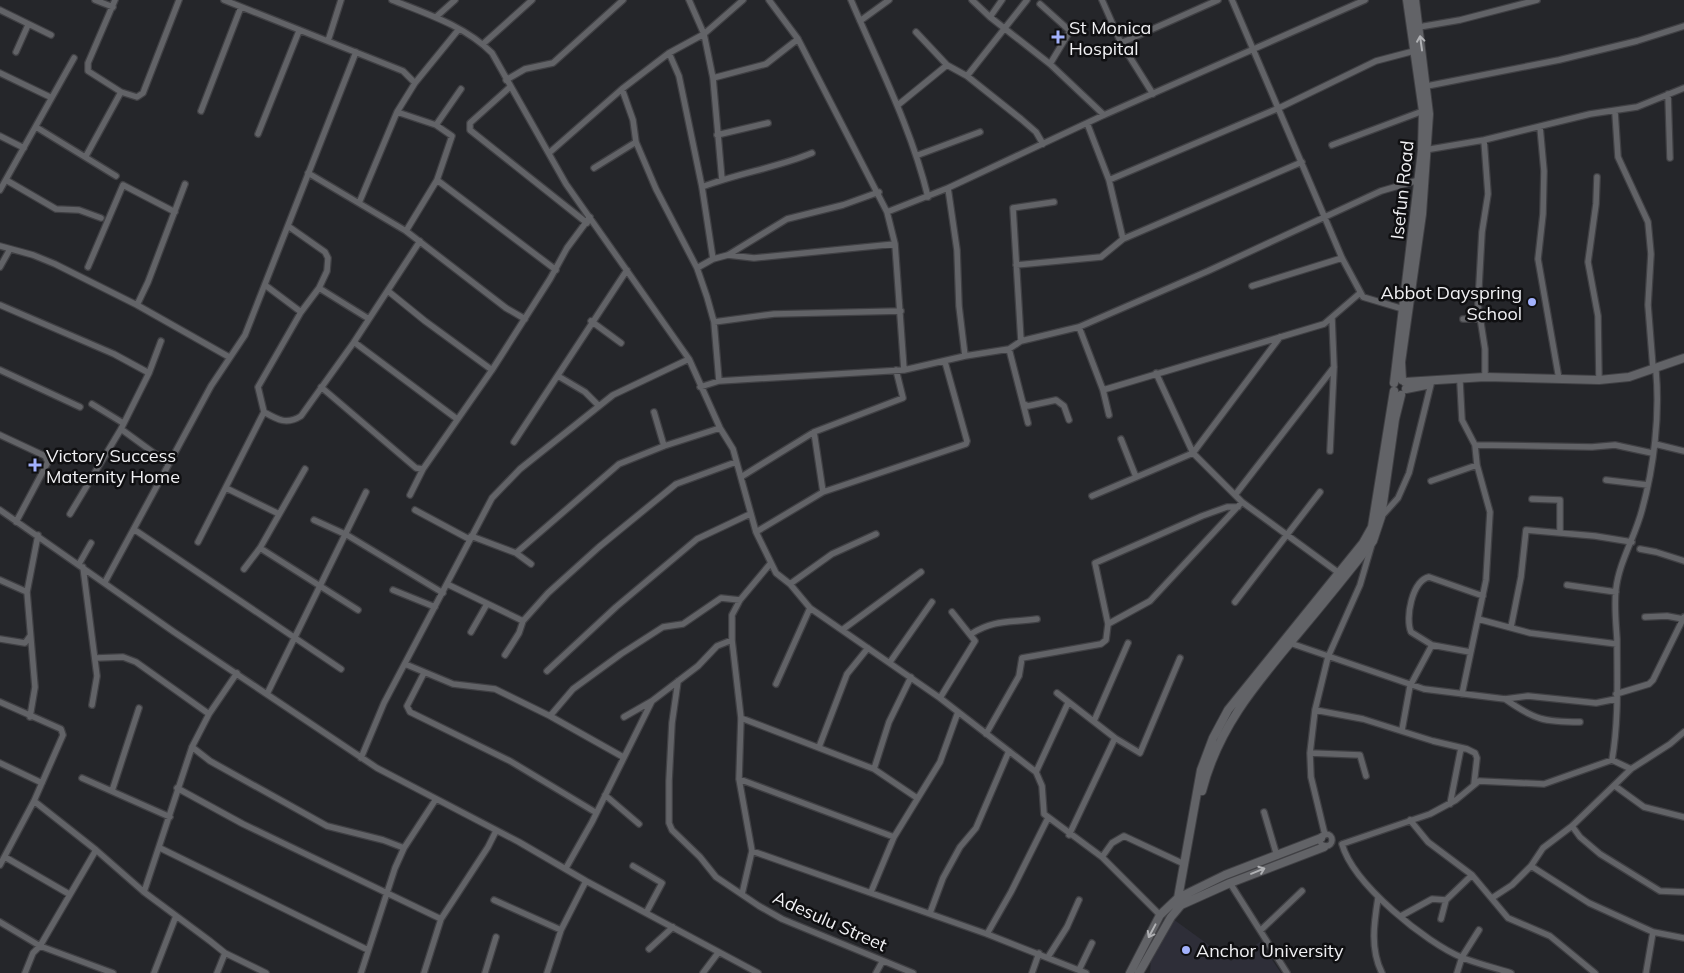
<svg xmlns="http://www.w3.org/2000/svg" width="1684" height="973" viewBox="0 0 1684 973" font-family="Mulish,sans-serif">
	<rect width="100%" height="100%" fill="#25262a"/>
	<path fill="#2e2e38" d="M1173,919L1231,961L1260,942L1281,973H1150L1151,959Z"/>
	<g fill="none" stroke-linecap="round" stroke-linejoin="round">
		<g stroke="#404044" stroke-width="8">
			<path id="street" d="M95,0L113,7
				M115,0L88,63V71L121,92L137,97L143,93L179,0
				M224,0L403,71L415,83
				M392,0C427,14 465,26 492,53L566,184L689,359L720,428L733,449L756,532L776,573L790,584L810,608L940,698L1036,772L1042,786L1044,814L1102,857L1160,915
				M689,0L704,34L713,78L722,180
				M769,0L798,39L887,212L895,244L904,370
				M851,0C879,66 911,127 928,197
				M972,0L990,17L1050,64L1104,115
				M1102,0L1121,43L1153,94
				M1232,0L1342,258L1363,297L1403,309
				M1040,4L1070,31L1050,64
				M0,10L51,35
				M436,17L455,0
				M990,17L1002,0
				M860,21L889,0
				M1419,27L1460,20L1537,0
				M916,32L947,65L967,76L1021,119L1036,132L1043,144
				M328,41L341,0
				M1121,43L1218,0
				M483,44L532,0
				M16,52L28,25
				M669,53L679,76L702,187L713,259
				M0,73L50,97
				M967,76L1027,0
				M713,78L766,64L798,39
				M506,80L525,69L553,63L623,0
				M1427,86L1559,60L1637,41L1684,26
				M510,87L470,123V130L587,223
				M622,89L633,120L636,142L656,189L697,268L707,297L714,322L719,381
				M1668,94L1670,158
				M898,105L947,65
				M201,111L241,7
				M397,112L436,125L452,136L437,180L406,231
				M1615,112L1618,157L1648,222L1651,254L1648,305L1653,368
				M1087,123L1109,180L1123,239
				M436,125L461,89
				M36,127L116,176
				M1540,127L1544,171L1543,214L1538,259L1559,379
				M258,134L299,31
				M717,135L768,123
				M0,136L24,148
				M1484,140L1488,194L1482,232L1478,304L1485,349V377
				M1332,145L1423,111
				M1425,150L1484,140L1590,114L1637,107L1684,88
				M549,153L622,89L669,53L704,34L743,0
				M918,155L980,132
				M86,156L121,92
				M594,168L636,142
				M308,173L406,231L506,308L525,319
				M1597,177L1596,204L1588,262L1598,316L1599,380
				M6,180L56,209L79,210L101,218
				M437,180L556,270
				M1109,180L1279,108L1376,61L1414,51
				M702,187C738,173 776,168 812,153
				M948,188L957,250L959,306L965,356
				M0,190L74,58
				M359,203L397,112L415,83L459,29
				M887,212L948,188L1104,115L1365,0
				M0,246L33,255L55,264L137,305L229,357
				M728,255L754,258L895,244
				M1016,265L1101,257L1123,239L1302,162
				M0,267L10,249
				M88,267L123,185L175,212
				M697,268L713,259L728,255L787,219L843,205L879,192
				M265,285L301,312
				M1252,286L1342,258
				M319,288L369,319
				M388,291L425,321L492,370
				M0,305L114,354L149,373
				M137,305L148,282L185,184
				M1463,319H1481
				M591,321L621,343
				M714,322L774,314L901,311
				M1079,327L1103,390L1109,415
				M1021,341L1013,208L1054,202
				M354,342L457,419
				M1009,349L1028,423
				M0,370L80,407
				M1156,373L1193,453L1242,502L1339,573
				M558,376L585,392L599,406
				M1460,382L1462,420L1475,445L1477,465L1490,512L1486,580L1462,694
				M321,387L416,468L423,469L492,370L550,279L567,248L590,217
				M700,387L719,381L904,370L965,356L1009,349L1021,341L1079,327L1208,271L1381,191L1419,180
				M1103,390L1324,324L1360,293
				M92,404L123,423
				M1024,404L1028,406L1056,400L1064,406L1069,420
				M264,412C278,420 287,425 301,416L354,342L420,241
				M654,412L664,446
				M121,429L169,464
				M814,432L823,492
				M0,435L45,456L48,462L16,522
				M1121,439L1136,477
				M514,442L627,270
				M1655,444L1684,451
				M1475,445L1592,447L1615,445L1652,453
				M1330,451L1334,367L1332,318
				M305,469L260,548L358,610
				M741,477L814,432L903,398L896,370
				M1606,480L1648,485
				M1431,481L1477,465
				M226,488L279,514
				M410,495L423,469
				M1235,495L1334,367
				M1092,496L1193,453L1280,337
				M1532,499L1560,500V532
				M0,510L174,632L377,768L519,842L586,881L758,973
				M415,510L469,539
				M70,514L121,429L149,373L161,341
				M1381,517L1398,498L1409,473L1431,384
				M314,520L347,535L443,593
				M135,530L341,669
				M756,532L823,492L966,444L967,441L945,362
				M471,536L516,553L531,564
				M198,542L264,412L258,387L301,312L319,288L327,271L328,258L325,252L288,226
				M1640,549L1656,552L1684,561
				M516,553L619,464L664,446L720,428
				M79,564L91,543
				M83,567L97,676L92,705
				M244,569L260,548
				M0,580L27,592
				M105,582L211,386L245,335L356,52
				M447,584L523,621L519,633L505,655
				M790,584L832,554L876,534
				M1567,585L1616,592
				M393,590L435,607
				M1235,602L1320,492
				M1645,617L1667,616L1683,619
				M1478,619L1530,633L1617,644
				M523,621L548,593L599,547L676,484L736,462
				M1108,624L1095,563L1202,516L1227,507H1238
				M1511,627L1521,577L1526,530L1595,536L1632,542
				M842,630L921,572
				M471,632L487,604
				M971,634C995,619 1011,623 1037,619
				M0,639L25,643L30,636
				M1290,643L1424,689L1505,699L1528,696L1596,703L1616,699
				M1470,652L1432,645L1411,632C1405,618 1412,581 1429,577L1483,596
				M96,658L123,657L136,662L209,714
				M890,662L932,602
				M405,664L453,684L495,689L550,716L623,757
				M547,671L616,607L697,539L750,514
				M424,673L407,706L410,712L510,761L595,812
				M678,681L672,723L669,781V823L672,830L700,857L716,877L759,906L782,919L913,973
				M776,684L810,608
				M1057,693L1115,738L1140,753L1180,658
				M267,694L366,492
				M1616,694L1649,684L1653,680L1684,617
				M940,698L975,641L952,612
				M1505,699C1535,720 1544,722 1580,722
				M0,702L61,729L63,735L34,801L0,865
				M1315,710L1363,719L1433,741L1467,749L1475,753L1477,758L1474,784
				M550,716L573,689L621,654L663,627L683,624L721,598L740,600
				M30,717L35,687L27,592L38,535
				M624,717L652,701
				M741,718L874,769L917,798
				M1094,721L1128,643
				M1402,730L1410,686L1432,645
				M986,734L1019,676L1022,658L1101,644L1106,640L1108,624L1150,601L1242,502
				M192,747L210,761L327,826L383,840L404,848
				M819,747L847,674L868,648
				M1310,753L1360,755L1366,776
				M361,758L384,703L492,498L520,469L613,395L689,359
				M1612,760C1619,720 1617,679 1617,639C1616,623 1614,605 1616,589C1619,562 1635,537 1642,510C1654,467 1660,415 1656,371
				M0,763L42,783
				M874,769L889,722L911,677
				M1036,772L1068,703
				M82,778L170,817
				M739,779L894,837
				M1615,786L1644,807L1684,817
				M177,788L243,824L441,919
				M112,791L139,708
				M605,795L639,824
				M34,801L96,850L144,892L210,941L225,953L266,973
				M1450,804L1461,748
				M1264,812L1277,856
				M1410,820L1428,842L1472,875L1508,918L1550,936L1595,973
				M1572,826L1580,837L1600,854L1660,891L1684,892
				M1320 840a6 6 0 1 1 12 0a6 6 0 1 1-12 0Z
				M1069,835L1115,738
				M1325,835L1311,777L1310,753L1315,710L1328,657L1360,585L1372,544
				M160,848L368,950
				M752,851L987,934L1086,973
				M5,857L69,894
				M1102,857L1112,843L1124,836L1184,864
				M633,866L662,883L646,913
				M1531,866L1589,903L1653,932L1684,938
				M566,868L592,822L652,701L698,666L717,646L732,640
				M1230,883L1287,973
				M144,892L192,747L209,714L237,673
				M871,892L894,837L940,762L958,712
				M742,894L752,851L739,779L741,718L732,640V615L740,600L770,564
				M1378,898C1374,923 1370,949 1382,973
				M1492,898L1512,885L1531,866L1543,848L1572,826L1631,769L1670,744L1684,732
				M494,900L561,930
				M930,913L943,878L960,847L976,828L1009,751
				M1401,916L1432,899L1446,900
				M1441,919L1446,900L1472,875
				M0,922L40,946L113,973
				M1261,930L1302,891
				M987,934L1011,892L1048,818
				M649,949L673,927
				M1048,957L1067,927L1079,900
				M1079,970L1092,943
				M25,973L33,953L40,946L96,850
				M154,973L176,916
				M217,973L225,953
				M361,973L395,868L404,848L436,799
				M424,973L441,919L488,847L496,831
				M485,973L496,937
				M547,973L561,930L586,881
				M703,973L718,953
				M876,973L882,962
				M1032,973L1039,953
				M1457,973L1462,957L1479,930
				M1511,973C1495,968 1479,964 1463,958C1426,943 1353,884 1342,844L1430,814L1456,800L1479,781L1544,784L1612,760L1631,769
				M1646,973L1653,932"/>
		</g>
		<g stroke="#404044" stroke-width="10">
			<path id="secondary" d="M1402,380L1401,362L1422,214L1429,114L1415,0
				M1405,382L1485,377L1599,380L1629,377L1684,358
				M1394,383L1422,150L1423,111L1407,0
				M1406,389L1426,385
				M1202,791C1218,728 1255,685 1296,636C1322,605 1348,573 1373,541L1381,517L1395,419L1401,395
				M1178,898L1201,770L1213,738L1228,710L1363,543L1372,527L1394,391
				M1130,973L1160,915L1178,898L1225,875L1321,838
				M1139,973L1171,917L1181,905L1230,883L1324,847"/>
		</g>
		<use href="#street" stroke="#626367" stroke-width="5.5"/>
		<use href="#secondary" stroke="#626367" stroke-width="8"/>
	</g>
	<defs><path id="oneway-shaft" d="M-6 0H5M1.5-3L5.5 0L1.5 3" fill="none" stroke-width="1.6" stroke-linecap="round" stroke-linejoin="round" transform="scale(1.25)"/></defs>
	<g stroke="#b0b1b4">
		<use href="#oneway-shaft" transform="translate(1421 43) rotate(-98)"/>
		<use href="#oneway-shaft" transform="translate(1258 871) rotate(-22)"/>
		<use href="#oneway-shaft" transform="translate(1152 931) rotate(118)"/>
	</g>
	<g fill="#a3b2fd" stroke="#0f0f11" stroke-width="2">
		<path d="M1055.5 29.5h5v5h5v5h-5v5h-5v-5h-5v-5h5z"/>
		<circle cx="1532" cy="302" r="5"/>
		<path d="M32.5 457.5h5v5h5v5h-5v5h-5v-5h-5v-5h5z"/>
		<circle cx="1186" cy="950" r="5"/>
	</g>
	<g text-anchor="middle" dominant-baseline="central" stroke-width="5" stroke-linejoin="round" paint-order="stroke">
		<g font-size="18" fill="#f0f0f3" stroke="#0f0f11" text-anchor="start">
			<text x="1069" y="27">St Monica<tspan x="1069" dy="21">Hospital</tspan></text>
			<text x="1522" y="292" text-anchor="end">Abbot Dayspring<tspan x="1522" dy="21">School</tspan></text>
			<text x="46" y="455">Victory Success<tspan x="46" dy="21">Maternity Home</tspan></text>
			<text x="1196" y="950">Anchor University</text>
		</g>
		<g font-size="18" fill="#f0f0f3" stroke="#0f0f11">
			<text transform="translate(1402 190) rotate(-84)">Isefun Road</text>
			<text transform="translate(830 921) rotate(24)">Adesulu Street</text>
		</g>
	</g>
</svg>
